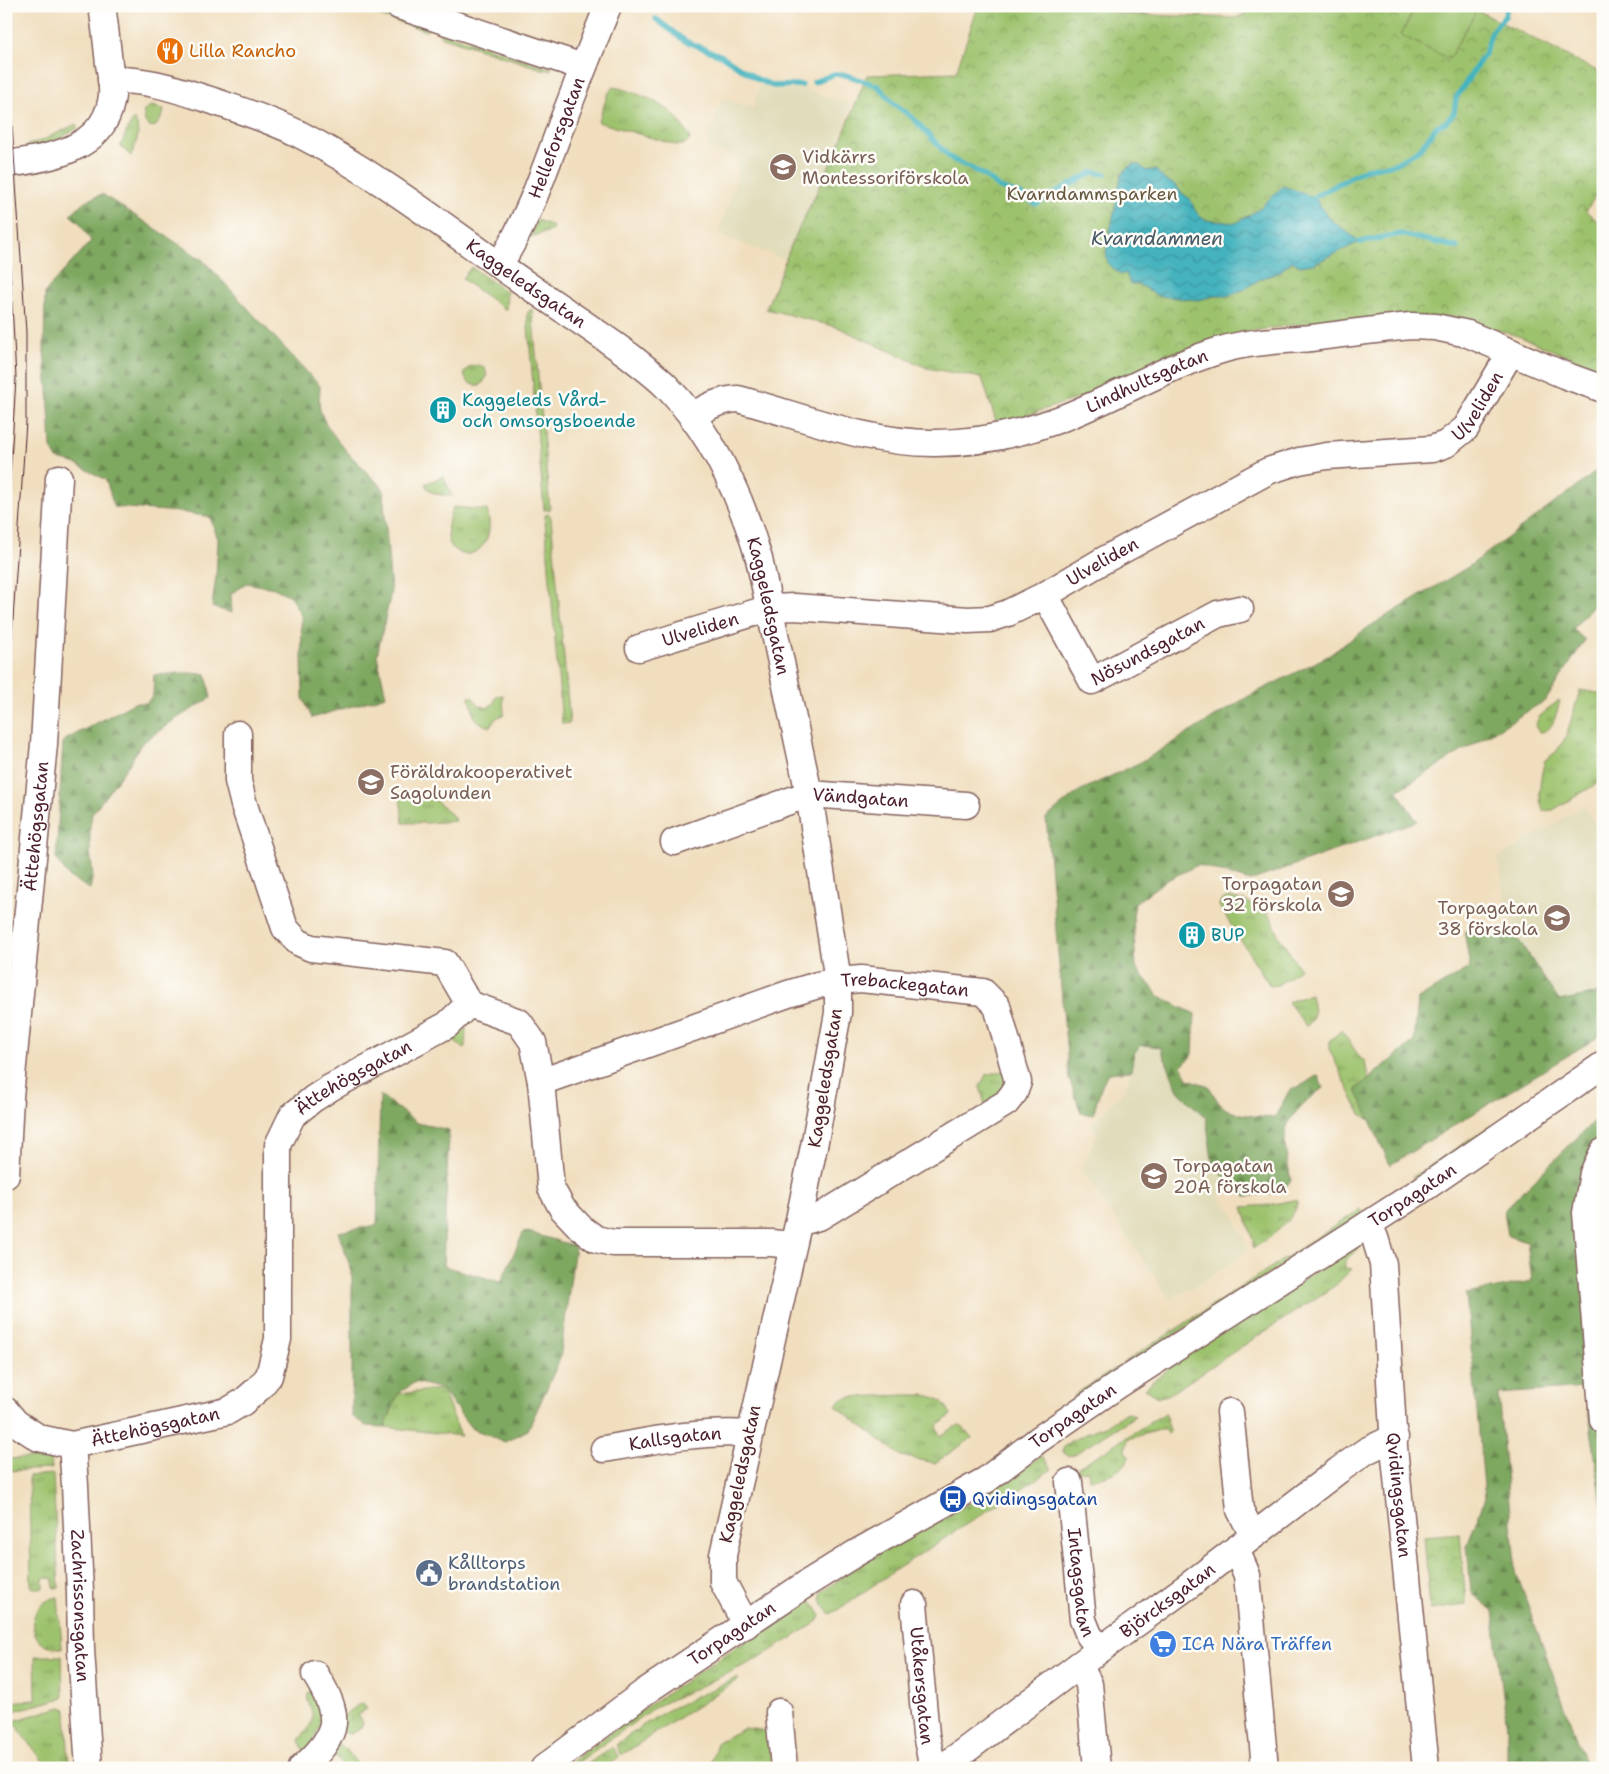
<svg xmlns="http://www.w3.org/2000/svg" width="1609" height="1774" viewBox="0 0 1609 1774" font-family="'Shantell Sans',sans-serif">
	<defs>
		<pattern id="grass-tufts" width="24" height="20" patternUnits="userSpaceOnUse" patternTransform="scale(1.25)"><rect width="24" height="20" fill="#9dc26d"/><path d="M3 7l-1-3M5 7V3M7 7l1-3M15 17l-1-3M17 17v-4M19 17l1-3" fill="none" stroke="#829d5a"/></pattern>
		<pattern id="forest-firs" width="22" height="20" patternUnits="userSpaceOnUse" patternTransform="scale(1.25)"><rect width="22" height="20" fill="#7ea860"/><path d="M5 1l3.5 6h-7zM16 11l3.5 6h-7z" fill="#69884f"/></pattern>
		<pattern id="park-crowns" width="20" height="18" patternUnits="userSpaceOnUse" patternTransform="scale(1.25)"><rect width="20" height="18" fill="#9dc26d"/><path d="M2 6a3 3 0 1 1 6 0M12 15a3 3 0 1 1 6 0" fill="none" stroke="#829d5a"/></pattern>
		<pattern id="water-waves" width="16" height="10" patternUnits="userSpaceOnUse" patternTransform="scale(1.25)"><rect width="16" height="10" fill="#44b3be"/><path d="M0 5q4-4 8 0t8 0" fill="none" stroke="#3b919b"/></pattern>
	</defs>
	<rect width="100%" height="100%" fill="#fdfcf7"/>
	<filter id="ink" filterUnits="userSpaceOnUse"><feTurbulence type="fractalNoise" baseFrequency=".02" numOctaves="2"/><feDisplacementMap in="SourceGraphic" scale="10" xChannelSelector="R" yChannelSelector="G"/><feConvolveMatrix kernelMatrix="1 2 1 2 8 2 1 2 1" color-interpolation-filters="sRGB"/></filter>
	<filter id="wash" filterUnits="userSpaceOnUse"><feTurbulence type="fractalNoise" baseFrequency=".0096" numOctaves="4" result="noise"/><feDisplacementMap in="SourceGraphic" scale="20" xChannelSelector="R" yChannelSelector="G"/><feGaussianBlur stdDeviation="1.12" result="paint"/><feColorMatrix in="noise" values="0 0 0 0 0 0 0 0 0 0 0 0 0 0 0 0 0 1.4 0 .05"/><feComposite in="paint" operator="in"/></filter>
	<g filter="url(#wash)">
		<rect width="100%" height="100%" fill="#f0debe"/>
		<path fill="#e1dcba" d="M762,78L799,87L851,105L837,150L784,259L718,234L737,177V157L707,147L722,98L753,108Z
			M1584,806L1603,835V992L1559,1001L1516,936L1505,900L1498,858Z
			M1142,1045L1160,1047L1179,1092L1206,1118L1213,1166L1231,1183L1218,1196L1231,1209L1249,1250L1199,1284L1170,1299L1081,1169L1097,1135L1092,1124L1122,1092L1129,1078L1134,1053Z"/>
		<path fill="url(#grass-tufts)" stroke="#74704c" d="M349,6H372L428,24L429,29L426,31Z
			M449,6L553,42L558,46L446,10Z
			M438,31L552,69L545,70L443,37L440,35Z
			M613,87C630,90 663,102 675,116C680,122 684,129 689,135L690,140L683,145H676L598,122L608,94Z
			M151,106L164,109L163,115L156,126C145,129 143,119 144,110Z
			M134,119C142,130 136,144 131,156L120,146C125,138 127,126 134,119Z
			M76,124L78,128L58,140L28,150L27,145L43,140Z
			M537,220L552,226L553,228L550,231L530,237Z
			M471,267L507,292L506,310L462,279Z
			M532,309L550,510H544L527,315L528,312Z
			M477,365L485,368L487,377L481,385C472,386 465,383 464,373L469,367Z
			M443,476L452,496C441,495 431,496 425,484Z
			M453,507L487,510C503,567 427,572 453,507Z
			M547,514L550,515L551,518L570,723L562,724L545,521V515Z
			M1580,690L1603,694V780L1553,810L1544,811C1536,798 1541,774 1545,760L1556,752L1566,737Z
			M503,695L504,714L495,719L490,727L484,725L475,719L471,702L468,697H472L479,705L487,708L494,703L496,696Z
			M1559,700L1560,701C1556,713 1554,733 1539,732L1535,726L1539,717Z
			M428,794L452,815L456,821L427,823H403L400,796Z
			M1229,897L1245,901L1267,913L1273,921L1278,935L1300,969L1278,985L1270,986L1219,906L1220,902L1226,898Z
			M1311,994C1313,1006 1318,1019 1306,1026L1288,1002Z
			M464,1027L466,1028L465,1047L463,1048L447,1036Z
			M1342,1030L1360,1058L1365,1061L1372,1098L1370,1118L1368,1119L1361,1114L1358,1109L1329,1049V1041Z
			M1007,1070L1003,1092L985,1105L980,1086L986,1075Z
			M1491,1126L1494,1127L1417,1178L1414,1179L1412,1177Z
			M1293,1200L1297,1201C1298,1219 1267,1239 1253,1249V1241L1243,1207L1269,1205Z
			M1361,1209L1363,1213L1076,1399L1073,1397L1076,1394Z
			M1353,1248H1358C1353,1255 1343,1258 1345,1268L1352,1269L1336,1285L1168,1395L1159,1397L1144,1389L1180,1359Z
			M442,1389L461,1436L385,1427L398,1394Z
			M905,1395C926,1395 942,1393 951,1415L936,1427L940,1436C958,1426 958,1419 972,1438L935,1463L901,1456L836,1406L840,1400L851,1397Z
			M1129,1412L1135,1416L1073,1455L1067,1456L1063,1452V1448L1069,1442L1098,1428L1101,1429L1125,1413Z
			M1165,1413L1170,1432L1167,1434L1165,1428L1128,1439L1125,1450L1129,1457C1124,1473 1103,1477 1089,1479L1088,1470L1078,1471L1077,1468Z
			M1042,1456L1052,1469L897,1569L836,1611L830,1614C824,1609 820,1600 821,1592L824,1590L881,1550L945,1518Z
			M51,1457L52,1469L6,1471V1459Z
			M52,1474L53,1475L59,1588H54L53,1578H43V1588H33L31,1586L29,1476Z
			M58,1597L62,1648C57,1648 51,1648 46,1646C24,1633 31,1601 58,1597Z
			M806,1600L812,1601L821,1616L820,1618L813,1625L752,1662L657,1706L570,1768H563L632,1717Z
			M35,1656H62L63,1698L6,1713V1702L36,1700Z
			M736,1678L739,1679L623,1754H620L616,1745L618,1743L645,1724L666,1711Z
			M311,1689L324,1720L305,1754L299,1740C304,1734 311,1727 312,1719C314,1708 302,1700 311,1689Z
			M362,1702L367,1709L358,1715L363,1723L360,1729L351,1734L341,1732L342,1717Z
			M61,1707L65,1708L66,1711L69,1768H48L13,1721Z
			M745,1728L774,1732L776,1768H713L711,1764L717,1742Z
			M336,1744L346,1749L360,1768H344L336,1757L330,1753Z
			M612,1747L619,1757L604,1768H582Z"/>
		<path fill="url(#forest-firs)" stroke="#646446" d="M102,194L203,260L320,386C320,394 318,406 321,413C329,436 365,471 383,488L391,593L377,655L386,696L312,718L303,698L301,615L290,596L274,588L246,583L231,594L232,613L212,607L216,576L218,539L210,517L180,512L114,507L106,480L74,463L57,459L51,448L48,390L44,352L45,292L91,241L80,223L70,215L85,201Z
			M1603,463V595L1573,629L1585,640L1546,700L1397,791L1417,821L1250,881L1198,865L1165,881L1135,903L1133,917L1136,968L1160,997L1195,1014L1193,1054L1182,1066L1188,1079L1209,1086C1220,1107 1224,1112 1248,1115C1257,1117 1266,1118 1275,1117L1289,1091L1304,1084L1318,1075L1323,1088C1308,1099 1284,1118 1285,1139C1285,1153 1289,1168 1291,1181L1280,1192L1246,1196L1213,1166L1206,1118L1179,1092L1160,1047L1142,1045L1134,1053L1131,1071L1108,1073L1102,1085L1093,1115L1081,1113L1069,1078L1046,818L1079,791L1141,762L1249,696L1328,656L1370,626L1468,567L1587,479Z
			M188,673L206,674L211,698L174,720L141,744L130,763L92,814L90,827V851L93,875L90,889L69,877L56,859L63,741L134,703H147L153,694L154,675Z
			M1464,931L1480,935L1508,932L1516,936L1559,1001L1603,992V1034L1390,1165L1356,1089L1414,1041L1418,999L1470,967Z
			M380,1095L417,1123L449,1130L443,1266L501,1282L524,1231L575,1246L560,1359L528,1430L505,1442L471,1428L442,1389L415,1382L398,1394L385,1427L366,1426L352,1416V1272L338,1232L377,1225Z
			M1603,1112V1512L1585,1388L1498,1394L1516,1572L1587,1768H1507V1728L1493,1611L1471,1592L1467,1546L1485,1498L1466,1294L1532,1281L1527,1242L1508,1236L1504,1210Z"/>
		<path fill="url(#park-crowns)" stroke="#74704c" d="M978,6H1090L1123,14L1236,18L1259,6H1469L1603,74V184L1586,211L1603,226V371L1518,336L1452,317H1381L1292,325L1239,333L1091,394L997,425L982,378L927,368L837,327L766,309L792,243L837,150L867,75L956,72Z
			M1460,1533L1466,1605L1430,1610L1424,1536Z"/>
		<path fill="#9dc26d" stroke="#74704c" d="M1416,6H1479L1449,59L1401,35Z"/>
		<path fill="url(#water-waves)" stroke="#476974" d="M1134,164L1140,165L1146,171L1155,169L1165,180L1174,184L1181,192L1190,199L1196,212L1205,220L1236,223L1259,209L1283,186L1314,197L1329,218L1360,242L1313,264L1300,266L1292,261L1280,272L1260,279L1245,289L1228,296H1214L1198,300L1158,296L1140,285L1130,284L1126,273L1121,275L1108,264L1106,253L1121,176L1127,168Z"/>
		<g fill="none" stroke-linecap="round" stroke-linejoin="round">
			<path stroke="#44b3be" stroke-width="5.5" d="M656,19L685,41L722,56L757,79L773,86L802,85
				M814,82L834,74L846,75L878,86L893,103L912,117L950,158L982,174L1000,188L1021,195L1036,204L1093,172L1105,174
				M1314,197L1366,169L1395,164L1420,149L1437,126L1446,122L1454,113L1456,98L1485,53L1492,31L1505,16L1507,6
				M1360,242L1400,234L1457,247"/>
		</g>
	</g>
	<g filter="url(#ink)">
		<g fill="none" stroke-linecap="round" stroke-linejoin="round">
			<g stroke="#84625e" stroke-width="29">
				<g id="minor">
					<path d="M399,6L583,67"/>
					<path id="s1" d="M111,80C148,79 175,89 210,100C239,110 269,119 297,133C378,174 451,232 526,284C560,308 596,331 630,356C642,366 655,375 666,386C713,434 741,496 759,559L809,794L838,981V1013L815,1141L799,1220L723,1555V1582L746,1625"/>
					<path d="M6,164C47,159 102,150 111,102C114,90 111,76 109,64C107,45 105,25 102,6"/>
					<path id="s2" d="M499,265C527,222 544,172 562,123C577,84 592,45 608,6"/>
					<path id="s3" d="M692,416C707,407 719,400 738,399C802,416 868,444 936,443C980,443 1027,432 1068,416C1120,395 1168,366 1221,350C1250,341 1280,341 1311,338C1344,334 1378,329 1412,326L1435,327L1468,334L1564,375L1603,389"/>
					<path id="s4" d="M1045,595L1092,681L1218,614L1240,609"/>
					<path id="s5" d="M639,648L770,608L795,607L968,620L990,619L1008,613L1045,595L1104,560L1268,471L1299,461L1327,456L1432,449L1446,444L1466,428L1511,352"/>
					<path d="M238,734V781L244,805L285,928L298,942L311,948L445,963L469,1004"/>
					<path id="s6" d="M674,842L809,794L966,805"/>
					<path d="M469,1004L519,1022L533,1042L541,1082L551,1188L562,1208L581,1228L596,1239L613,1243H771L792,1245"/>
					<path id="s7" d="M541,1082L788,994L818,985L838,981L861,979L983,992L997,1006L1018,1082L1014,1093L1006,1103L821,1216L809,1220H799"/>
					<path d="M1603,1152L1593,1173L1586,1213L1603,1420"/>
					<path id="s8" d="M6,1175L10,1097L44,744L59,478"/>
					<path id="s9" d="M1369,1224L1375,1238L1383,1264L1394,1447L1426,1768"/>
					<path id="s10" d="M6,1411L16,1423L39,1438L72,1445L228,1411L243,1402L258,1389L269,1376L278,1339V1145L292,1116L313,1099L330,1088L447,1025L469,1004"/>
					<path d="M1230,1412L1240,1510L1253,1535"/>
					<path id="s11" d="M72,1445L75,1485L80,1592L81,1650L89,1768"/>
					<path id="s12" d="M604,1449C649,1441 704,1430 749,1434"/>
					<path id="s13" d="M1069,1482L1083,1620L1089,1635L1100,1649"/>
					<path d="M1236,1549L1247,1575L1265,1768"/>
					<path id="s14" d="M914,1604L926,1735L933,1768"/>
					<path d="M1079,1665L1089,1684L1097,1768"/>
					<path d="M779,1712L784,1768"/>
					<path d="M302,1768C340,1734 342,1717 315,1674"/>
					<path id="s15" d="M544,1768L646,1691L806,1584L856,1553L986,1480L1038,1440L1118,1385L1417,1193L1603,1065"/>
					<path id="s16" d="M942,1768L1079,1665L1188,1586L1339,1470L1366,1451L1395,1437"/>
				</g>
			</g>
			<use href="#minor" stroke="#fff" stroke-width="26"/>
			<path stroke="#4a1f2b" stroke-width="1" d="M6,35L26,332V422L6,725
				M6,191L16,378L6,546"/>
		</g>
	</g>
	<defs>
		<g id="restaurant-disc" transform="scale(1.4375)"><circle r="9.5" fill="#e8710a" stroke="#fdfcf7"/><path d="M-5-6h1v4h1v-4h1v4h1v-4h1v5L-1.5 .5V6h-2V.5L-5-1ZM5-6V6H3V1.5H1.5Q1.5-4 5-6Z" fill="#fff"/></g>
		<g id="school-disc" transform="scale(1.4375)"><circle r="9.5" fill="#8d6e63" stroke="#fdfcf7"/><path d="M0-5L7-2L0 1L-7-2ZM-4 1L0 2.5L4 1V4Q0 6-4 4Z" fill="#fff"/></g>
		<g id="building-disc" transform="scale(1.4375)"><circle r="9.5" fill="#0f9aa8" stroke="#fdfcf7"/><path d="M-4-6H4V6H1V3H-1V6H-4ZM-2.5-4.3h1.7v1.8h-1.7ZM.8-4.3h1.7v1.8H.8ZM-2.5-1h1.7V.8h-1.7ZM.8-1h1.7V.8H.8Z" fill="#fff"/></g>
		<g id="bus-disc" transform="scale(1.4375)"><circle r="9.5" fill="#1a4fb4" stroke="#fdfcf7"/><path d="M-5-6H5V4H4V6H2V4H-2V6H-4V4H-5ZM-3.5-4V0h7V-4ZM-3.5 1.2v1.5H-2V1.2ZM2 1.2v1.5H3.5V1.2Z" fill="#fff"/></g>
		<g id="civic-disc" transform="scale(1.4375)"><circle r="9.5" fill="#5c6f8a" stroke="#fdfcf7"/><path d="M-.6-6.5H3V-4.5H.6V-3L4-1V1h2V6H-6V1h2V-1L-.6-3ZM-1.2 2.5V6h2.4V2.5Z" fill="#fff"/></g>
		<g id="supermarket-disc" transform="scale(1.4375)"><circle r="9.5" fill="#3f7fe0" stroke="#fdfcf7"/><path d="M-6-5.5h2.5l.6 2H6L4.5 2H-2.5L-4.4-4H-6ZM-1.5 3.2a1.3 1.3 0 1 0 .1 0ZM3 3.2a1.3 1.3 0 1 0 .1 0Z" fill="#fff"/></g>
	</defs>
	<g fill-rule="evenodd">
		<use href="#restaurant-disc" x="170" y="51"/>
		<use href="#school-disc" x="783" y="167"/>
		<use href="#building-disc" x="443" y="410"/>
		<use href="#school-disc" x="371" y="782"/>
		<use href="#school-disc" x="1341" y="894"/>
		<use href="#school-disc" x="1557" y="918"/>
		<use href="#building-disc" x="1192" y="935"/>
		<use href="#school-disc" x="1154" y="1176"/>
		<use href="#bus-disc" x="953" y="1499"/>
		<use href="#civic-disc" x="429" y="1573"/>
		<use href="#supermarket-disc" x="1163" y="1644"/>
	</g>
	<g text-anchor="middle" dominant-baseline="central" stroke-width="5" stroke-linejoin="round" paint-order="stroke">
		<g font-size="18" fill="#c56008" stroke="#fdfcf7" text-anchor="start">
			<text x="189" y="51">Lilla Rancho</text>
		</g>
		<g font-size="18" fill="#4a1f2b" stroke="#fdfcf7">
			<text stroke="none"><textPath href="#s2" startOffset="140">Helleforsgatan</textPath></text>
			<text stroke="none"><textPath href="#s1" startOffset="469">Kaggeledsgatan</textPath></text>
			<text stroke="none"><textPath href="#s3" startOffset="475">Lindhultsgatan</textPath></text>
			<text stroke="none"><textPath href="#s5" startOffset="904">Ulveliden</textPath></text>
			<text stroke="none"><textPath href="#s5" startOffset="484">Ulveliden</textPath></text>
			<text stroke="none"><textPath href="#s1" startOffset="889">Kaggeledsgatan</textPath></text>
			<text stroke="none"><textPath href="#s5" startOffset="64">Ulveliden</textPath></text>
			<text stroke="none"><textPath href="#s4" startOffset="161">Nösundsgatan</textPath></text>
			<text stroke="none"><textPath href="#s6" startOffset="195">Vändgatan</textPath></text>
			<text stroke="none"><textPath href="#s8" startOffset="350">Ättehögsgatan</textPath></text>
			<text stroke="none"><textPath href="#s7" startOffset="381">Trebackegatan</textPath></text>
			<text transform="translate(825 1078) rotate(-81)">Kaggeledsgatan</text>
			<text stroke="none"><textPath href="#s10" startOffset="628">Ättehögsgatan</textPath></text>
			<text stroke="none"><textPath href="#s15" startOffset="1041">Torpagatan</textPath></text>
			<text stroke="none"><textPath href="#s15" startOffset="636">Torpagatan</textPath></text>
			<text stroke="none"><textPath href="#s10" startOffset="162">Ättehögsgatan</textPath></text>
			<text stroke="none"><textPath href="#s12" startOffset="72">Kallsgatan</textPath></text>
			<text transform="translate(740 1474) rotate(-78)">Kaggeledsgatan</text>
			<text stroke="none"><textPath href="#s9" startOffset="274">Qvidingsgatan</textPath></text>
			<text stroke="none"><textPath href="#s13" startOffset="101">Intagsgatan</textPath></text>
			<text stroke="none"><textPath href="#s16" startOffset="281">Björcksgatan</textPath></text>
			<text stroke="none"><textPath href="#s11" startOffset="161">Zachrissonsgatan</textPath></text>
			<text stroke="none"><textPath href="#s15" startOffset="231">Torpagatan</textPath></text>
			<text stroke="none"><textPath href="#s14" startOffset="82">Utåkersgatan</textPath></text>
		</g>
		<g font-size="18" fill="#785e54" stroke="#fdfcf7" text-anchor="start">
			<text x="802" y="157">Vidkärrs<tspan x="802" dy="21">Montessoriförskola</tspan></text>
			<text x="390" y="772">Föräldrakooperativet<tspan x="390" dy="21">Sagolunden</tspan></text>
			<text x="1322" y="884" text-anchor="end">Torpagatan<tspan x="1322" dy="21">32 förskola</tspan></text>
			<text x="1538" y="908" text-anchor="end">Torpagatan<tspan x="1538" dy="21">38 förskola</tspan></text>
			<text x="1173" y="1166">Torpagatan<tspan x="1173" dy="21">20A förskola</tspan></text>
		</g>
		<g font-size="18" fill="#675842" stroke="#fdfcf7">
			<text x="1092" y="194">Kvarndammsparken</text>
		</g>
		<g font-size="18" fill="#0d838f" stroke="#fdfcf7" text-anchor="start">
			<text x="462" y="400">Kaggeleds Vård-<tspan x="462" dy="21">och omsorgsboende</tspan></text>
			<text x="1211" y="935">BUP</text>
		</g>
		<g font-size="18" fill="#164399" stroke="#fdfcf7" text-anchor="start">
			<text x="972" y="1499">Qvidingsgatan</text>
		</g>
		<g font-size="18" fill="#4e5e75" stroke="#fdfcf7" text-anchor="start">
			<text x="448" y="1563">Kålltorps<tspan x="448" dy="21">brandstation</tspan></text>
		</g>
		<g font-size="18" fill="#366cbe" stroke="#fdfcf7" text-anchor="start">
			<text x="1182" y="1644">ICA Nära Träffen</text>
		</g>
		<g font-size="19" font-style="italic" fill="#485a66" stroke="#fdfcf7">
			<text x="1157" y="238">Kvarndammen</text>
		</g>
	</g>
	<rect width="1609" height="1774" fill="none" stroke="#fdfcf7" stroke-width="25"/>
</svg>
